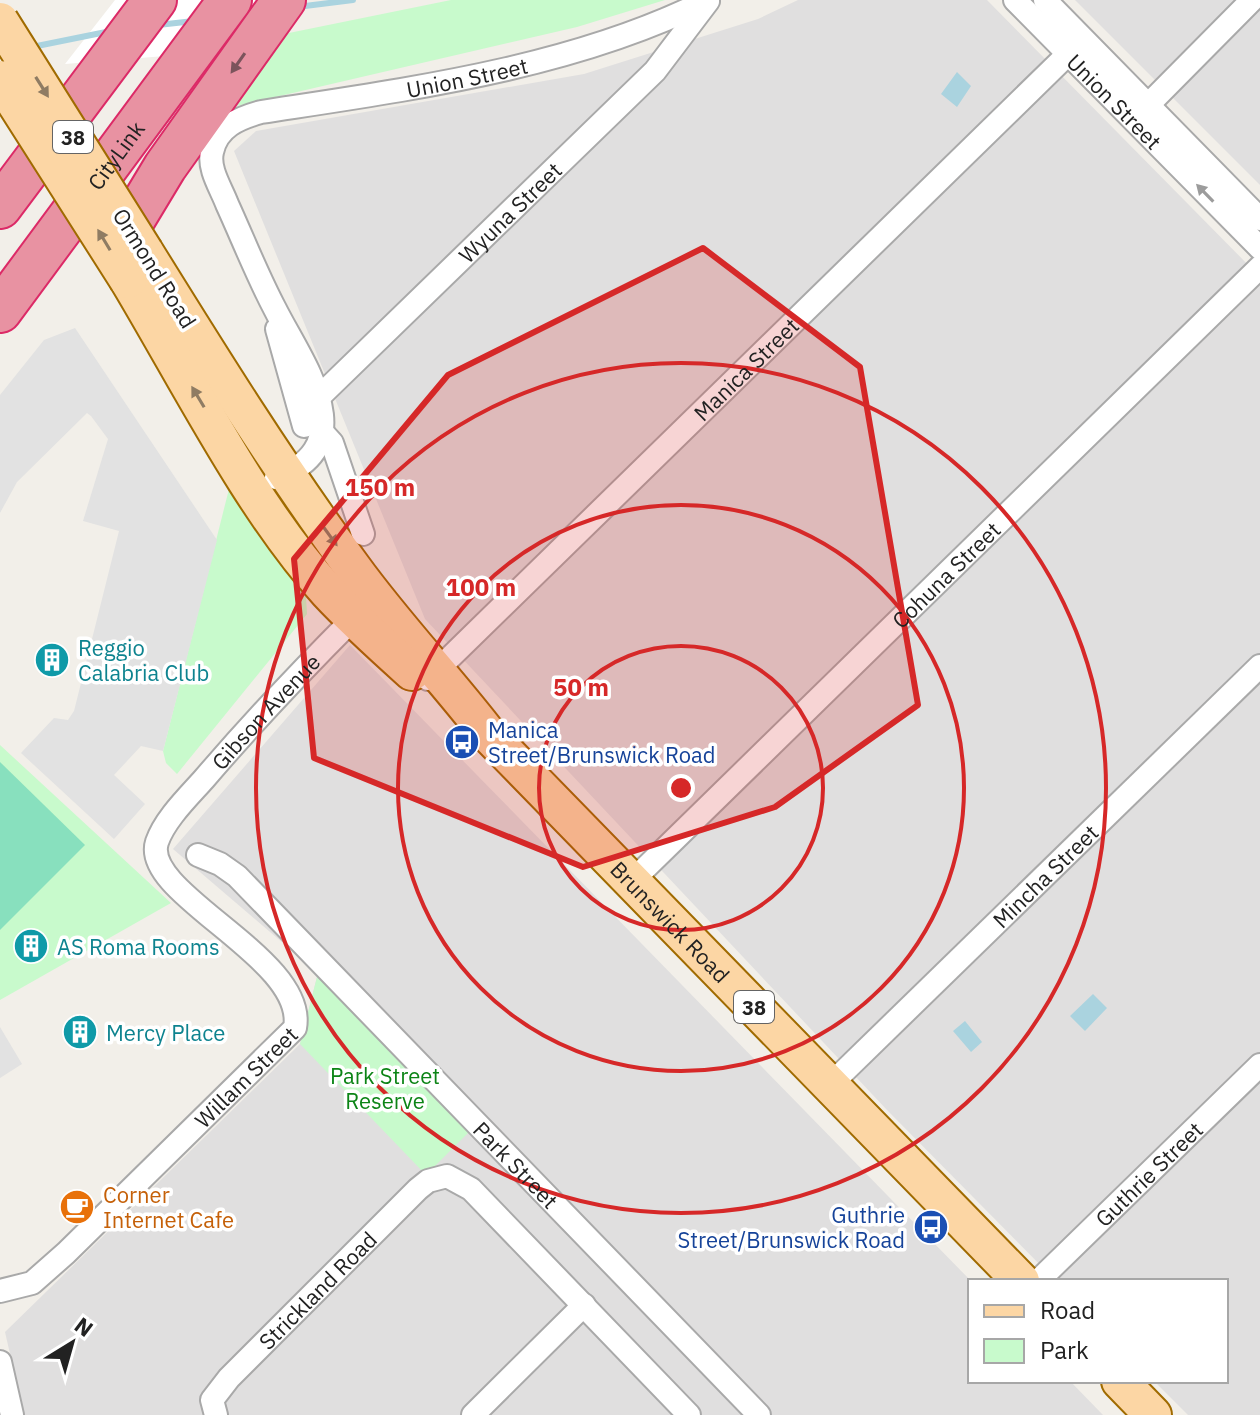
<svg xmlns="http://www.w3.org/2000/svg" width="1260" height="1415" viewBox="0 0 1260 1415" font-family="'IBM Plex Sans',sans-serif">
	<rect width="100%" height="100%" fill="#f2efe9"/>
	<path fill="#e0dfdf" d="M798,0H987L1260,277V1415H1188L1154,1381H1226V1281H1056L887,1110L425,619L234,151L256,131L584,74L758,19Z
		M1075,0H1260V185Z
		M350,645L971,1281L970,1381H1070L1103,1415H24L5,1332L300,1044L318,973L173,849Z"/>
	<path fill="#c8facc" d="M451,0H665L577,27L228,108L279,35Z
		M230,485L306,597L307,614L177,774L166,763L163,751Z
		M0,745L171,903L0,1000Z
		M318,973L470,1131L426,1175L300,1044Z"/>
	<path fill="#88e0be" d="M0,762L85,845L0,930Z"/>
	<path fill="#e2e2e2" d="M75,328L217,540L163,751L141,746L114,775L145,804L114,839L21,753L54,718L68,720L74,711L119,531L83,521L108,439L91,416L87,413L17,482L0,513V395L44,340Z
		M0,1027L22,1064L0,1078Z"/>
	<path fill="#aad3df" d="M957,72L971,86L957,107L941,94Z
		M1093,994L1107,1008L1085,1031L1070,1016Z
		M965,1021L982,1042L971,1052L953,1031Z"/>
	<path fill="#fff" d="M115,0H300L264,48L65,64Z"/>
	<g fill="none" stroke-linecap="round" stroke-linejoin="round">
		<path stroke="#aad3df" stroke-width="6" d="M297,7L353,0
			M158,25L194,21
			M32,47L111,31"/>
		<g stroke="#a9a9a9" stroke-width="26">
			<g id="minor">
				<path id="s1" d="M1015,0L1260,248"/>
				<path d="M1045,0L1260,219"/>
				<path d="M1148,105L1252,0"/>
				<path d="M277,329L304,426"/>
				<path id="s2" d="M303,418L319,397L655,71L708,1"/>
				<path d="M322,432L332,443L363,534"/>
				<path id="s3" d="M276,478C366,444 302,363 275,309C257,275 243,239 227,204C221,188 208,169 212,152C217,127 239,118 261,112C410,89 573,68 708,0"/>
				<path id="s4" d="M428,679L1068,54"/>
				<path id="s5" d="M198,855L220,864L237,876L759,1415"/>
				<path id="s6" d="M631,882L1260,267"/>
				<path id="s7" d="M830,1085L1260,666"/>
				<path id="s8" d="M1038,1281L1260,1065"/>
				<path id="s9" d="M0,1291L32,1283L66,1253L295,1028C308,958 140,894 157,842C165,819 188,797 204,779C252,723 302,670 354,618"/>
				<path d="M0,1362L12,1415"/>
				<path id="s10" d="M216,1415L212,1400L229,1378L418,1189L428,1181L447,1176L471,1189L689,1415"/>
				<path d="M473,1415L584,1305"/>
			</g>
		</g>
		<g stroke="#a06b00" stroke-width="40">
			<g id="primary">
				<path id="s11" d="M145,252C212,360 278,466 353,568C395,626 444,677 488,734L1021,1281"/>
				<path d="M128,280C188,380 251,507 328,592C354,620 383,646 412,672"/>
				<path d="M1120,1381L1153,1415"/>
			</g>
		</g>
		<g stroke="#dc2a67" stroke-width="46">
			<g id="motorway">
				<path d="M0,207L155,0"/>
				<path d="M130,225L165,167L284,0"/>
				<path id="s12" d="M0,311L230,0"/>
			</g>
		</g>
		<use href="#minor" stroke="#fff" stroke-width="22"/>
		<use href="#primary" stroke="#fcd6a4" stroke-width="36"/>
		<use href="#motorway" stroke="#e892a2" stroke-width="42"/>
		<g stroke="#a06b00" stroke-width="40" stroke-linecap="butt">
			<path id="primary-bridge" d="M0,21L145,252
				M0,79L128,280"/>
		</g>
		<use href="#primary-bridge" stroke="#fcd6a4" stroke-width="36"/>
	</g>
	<defs><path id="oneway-solid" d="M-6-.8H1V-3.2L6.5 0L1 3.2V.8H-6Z" transform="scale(2)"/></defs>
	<use fill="#7b545c" href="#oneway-solid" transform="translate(238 63) rotate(125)"/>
	<g fill="#8f7c63">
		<use href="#oneway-solid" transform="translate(42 87) rotate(58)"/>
		<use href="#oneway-solid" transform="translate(104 240) rotate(-121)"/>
		<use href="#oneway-solid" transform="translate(198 397) rotate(-121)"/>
		<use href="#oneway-solid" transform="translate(330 536) rotate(54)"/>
	</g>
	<use fill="#9c9c9c" href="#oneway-solid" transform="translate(1205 193) rotate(-134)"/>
	<path fill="#d62828" fill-opacity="0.2" stroke="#d62828" stroke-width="6" stroke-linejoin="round" d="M703,248L860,367L918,705L775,807L583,867L314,758L294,559L448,375Z"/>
	<g fill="none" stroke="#d62828" stroke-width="4">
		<circle cx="681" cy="788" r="142"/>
		<circle cx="681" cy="788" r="283"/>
		<circle cx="681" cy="788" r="425"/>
	</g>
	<defs>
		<g id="building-disc" transform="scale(1.8)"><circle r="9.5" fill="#0f9aa8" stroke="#fff"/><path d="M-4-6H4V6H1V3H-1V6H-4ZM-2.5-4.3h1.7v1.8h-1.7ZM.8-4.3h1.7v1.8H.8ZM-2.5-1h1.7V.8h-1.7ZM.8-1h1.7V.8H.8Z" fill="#fff"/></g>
		<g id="bus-disc" transform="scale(1.8)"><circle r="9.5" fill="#1a4fb4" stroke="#fff"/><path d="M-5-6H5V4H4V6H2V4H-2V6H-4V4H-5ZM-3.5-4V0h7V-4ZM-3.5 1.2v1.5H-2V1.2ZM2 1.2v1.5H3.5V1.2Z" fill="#fff"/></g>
		<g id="cafe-disc" transform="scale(1.8)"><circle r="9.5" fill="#e8710a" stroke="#fff"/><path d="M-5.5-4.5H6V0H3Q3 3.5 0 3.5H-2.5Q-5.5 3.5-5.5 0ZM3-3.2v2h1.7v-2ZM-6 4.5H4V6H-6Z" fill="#fff"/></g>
	</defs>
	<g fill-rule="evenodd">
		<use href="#building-disc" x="52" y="660"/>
		<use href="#bus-disc" x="462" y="742"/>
		<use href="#building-disc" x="31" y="946"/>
		<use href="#building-disc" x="80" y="1032"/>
		<use href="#cafe-disc" x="77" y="1207"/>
		<use href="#bus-disc" x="931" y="1227"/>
	</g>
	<g text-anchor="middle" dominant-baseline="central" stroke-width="7" stroke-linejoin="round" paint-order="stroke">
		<g fill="#fff" stroke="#646464" stroke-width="2">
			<rect x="53" y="121" width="40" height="32" rx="6"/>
			<rect x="734" y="991" width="40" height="32" rx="6"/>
		</g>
		<g font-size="20" font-weight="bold" fill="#222">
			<text x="73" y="137">38</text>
			<text x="754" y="1007">38</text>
		</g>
		<g font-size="22" fill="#222" stroke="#fff">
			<text stroke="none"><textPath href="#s3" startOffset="648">Union Street</textPath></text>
			<text stroke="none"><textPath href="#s1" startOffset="142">Union Street</textPath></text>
			<text stroke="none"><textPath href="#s12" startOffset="194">CityLink</textPath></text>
			<text stroke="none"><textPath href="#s2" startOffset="292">Wyuna Street</textPath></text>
			<text transform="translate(155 268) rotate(58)">Ormond Road</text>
			<text stroke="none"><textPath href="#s4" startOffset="444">Manica Street</textPath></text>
			<text stroke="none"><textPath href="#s6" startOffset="440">Cohuna Street</textPath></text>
			<text stroke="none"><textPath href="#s9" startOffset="812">Gibson Avenue</textPath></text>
			<text stroke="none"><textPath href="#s7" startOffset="300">Mincha Street</textPath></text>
			<text stroke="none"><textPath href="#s11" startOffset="854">Brunswick Road</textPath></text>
			<text stroke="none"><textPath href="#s9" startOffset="330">Willam Street</textPath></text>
			<text stroke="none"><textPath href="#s5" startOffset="446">Park Street</textPath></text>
			<text stroke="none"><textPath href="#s8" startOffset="154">Guthrie Street</textPath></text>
			<text stroke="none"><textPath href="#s10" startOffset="168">Strickland Road</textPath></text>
		</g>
		<g font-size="22" fill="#0d838f" stroke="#fff" text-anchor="start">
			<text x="78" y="647">Reggio<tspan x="78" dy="25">Calabria Club</tspan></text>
			<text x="57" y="946">AS Roma Rooms</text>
			<text x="106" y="1032">Mercy Place</text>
		</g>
		<g font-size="22" fill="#164399" stroke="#fff" text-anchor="start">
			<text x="488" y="729">Manica<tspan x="488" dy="25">Street/Brunswick Road</tspan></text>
			<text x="905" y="1214" text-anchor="end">Guthrie<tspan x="905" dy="25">Street/Brunswick Road</tspan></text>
		</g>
		<g font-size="22" fill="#0c8416" stroke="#fff">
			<text x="385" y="1075">Park Street<tspan x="385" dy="25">Reserve</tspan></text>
		</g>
		<g font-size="22" fill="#c56008" stroke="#fff" text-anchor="start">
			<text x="103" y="1194">Corner<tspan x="103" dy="25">Internet Cafe</tspan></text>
		</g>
	</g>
	<circle cx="681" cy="788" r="12" fill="#d62828" stroke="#fff" stroke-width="4"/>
	<g font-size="24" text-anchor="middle" font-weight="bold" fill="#d62828" stroke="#fff" stroke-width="7" stroke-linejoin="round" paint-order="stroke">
		<text x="380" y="496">150 m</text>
		<text x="481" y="596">100 m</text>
		<text x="581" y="696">50 m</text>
	</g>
	<rect x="968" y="1279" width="260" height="104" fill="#ffffff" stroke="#a7a7a7" stroke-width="2"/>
	<rect x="984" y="1305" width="40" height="12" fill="#fcd6a4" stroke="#a7a7a7" stroke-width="2"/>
	<text x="1040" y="1319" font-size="24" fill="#222222">Road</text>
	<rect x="984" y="1339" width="40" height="24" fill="#c8facc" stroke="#a7a7a7" stroke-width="2"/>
	<text x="1040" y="1359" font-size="24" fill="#222222">Park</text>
	<g transform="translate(72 1343) rotate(37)" stroke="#ffffff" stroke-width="6" paint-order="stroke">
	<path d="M0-6L14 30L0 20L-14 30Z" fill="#222222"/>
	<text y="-12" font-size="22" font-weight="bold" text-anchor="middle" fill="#222222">N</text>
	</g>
</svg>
